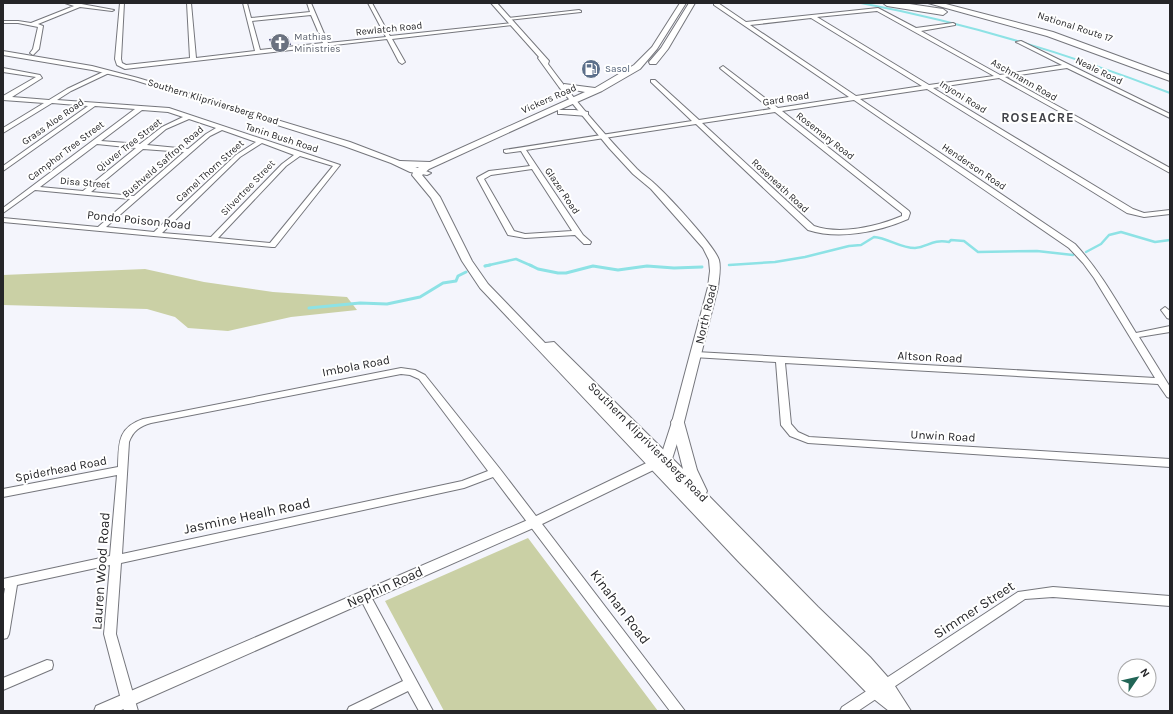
<svg xmlns="http://www.w3.org/2000/svg" width="1173" height="714" viewBox="0 0 1173 714" font-family="Karla,sans-serif">
	<rect width="100%" height="100%" fill="#f4f5fc"/>
	<path fill="#cad0a5" d="M145,269L204,282L273,292L347,297L357,310L291,317L228,331L188,328L175,317L147,309L3,305V275Z
		M528,538L658,711H444L385,601Z"/>
	<g fill="none" stroke-linecap="round" stroke-linejoin="round">
		<path stroke="#8de2e5" stroke-width="2" d="M861,3C967,23 1069,54 1170,93"/>
		<path stroke="#8de2e5" stroke-width="2.5" d="M1086,252L1101,244L1109,235L1121,232L1155,242L1170,240
			M729,265L775,262L805,257L849,246L861,245L874,237C888,238 900,248 915,248C928,247 932,239 949,242L951,240L964,241L978,252L1037,251L1073,255
			M485,266L516,259L532,266"/>
		<path stroke="#8de2e5" stroke-width="3" d="M530,265L538,269L558,273H566L593,266L618,270L647,266L674,268L702,267
			M485,266L490,265
			M309,308L360,303L387,304L420,297L443,283L456,281L458,276L466,272"/>
	</g>
	<path fill="#393a6b" d="M288,37L291,45L272,47L269,39Z"/>
	<g fill="none" stroke-linecap="round" stroke-linejoin="round">
		<g stroke="#75767c" stroke-width="2">
			<path id="minor" d="M65,3H76L114,10L112,11L80,7L38,24L43,26L39,49L33,55L30,53L33,49L38,27L18,23H3V21H18L31,23L74,6Z
				M120,3H124L121,59L122,63L126,65L190,58L187,3H191L196,58L255,51L243,3H247L251,18L310,12L307,3H311L328,43L386,37L368,3H372L390,36L512,23L514,24L512,25L392,39L405,62L402,64L399,62L387,39L125,69L117,65L115,59ZM311,15L323,43L260,50L252,21Z
				M714,3H718L746,22L878,8L916,28L953,23L955,24V25L921,31L1000,75L1062,65L1016,42L1021,41L1170,114V118L1168,117L1067,68L1005,77L1170,168V173L999,78L933,88L1133,209L1144,213L1170,210V214L1144,217L1127,213L927,89L860,99L1075,244C1100,271 1117,302 1136,333L1170,326V332L1139,337L1170,387V398L1167,397L1158,384L785,363L791,424L798,432L809,437L1170,459V467L808,443L790,436L781,425L776,362L693,357L692,355L696,352L1155,378L1094,278L1083,263L1069,248L854,100L782,111L909,211L910,213L908,219C878,232 839,240 808,230L696,124L526,150L583,235L591,242L590,244H584L575,235L525,238L508,235L477,178L478,177L489,171L530,166L521,151L506,153L504,152V150L692,121L651,82V80H655L699,120L771,109L721,69L720,68L723,66L778,108L849,97L714,5ZM877,11L994,76L929,85L817,17ZM811,18L922,86L856,96L750,25ZM775,112L893,206L902,213V216C876,227 840,235 814,226L702,123ZM532,169L572,231L525,234L514,231L484,179L491,175Z
				M579,10L581,11V12L508,20L506,19L508,18Z
				M3,68L40,75L42,78L12,97L49,100L67,89L105,71H109V73L71,91L57,100L169,108L340,165L275,247H272L3,222V218L98,227L130,199L35,190L3,213V208L135,109L95,106L3,171V166L88,106L52,103L3,133V128L44,103L3,100V96L36,77L3,72ZM142,110L168,112L183,117L162,127L140,144L101,141ZM189,119L216,128L206,134L188,149L147,145L166,129ZM222,130L256,142L236,155L154,232L106,227L210,136ZM262,143L294,155L282,164L211,237L162,233L240,157ZM97,144L136,148L83,191L40,187ZM143,149L184,152L134,196L91,192ZM300,156L333,166L270,243L218,238L286,166Z
				M1165,307L1170,311V319L1167,318L1161,310Z
				M401,368L415,370L425,375L500,469L685,711H670L493,477L464,488L121,563L116,634L138,711H124L104,634L110,565L17,585L9,634L7,638L3,639V600L5,588L3,589V579L110,556L117,475L3,497V489L118,467C119,444 117,428 143,419ZM401,374L410,375L419,379L488,471L462,481L122,554L129,442C133,431 140,426 151,423Z
				M1053,587L1170,596V606L1053,597L1025,599L858,711H840L842,707L1018,592Z
				M365,591L369,593L433,711H419L408,691L367,711H347L349,707L403,681L359,596L361,593Z
				M47,660L52,661L53,665L52,669L3,690V678Z"/>
		</g>
		<g stroke="#75767c" stroke-width="2">
			<path id="tertiary" d="M491,3H497L549,61L548,64C575,101 606,136 637,169C643,175 650,179 656,185C669,197 714,245 719,260C721,268 719,278 718,287L684,422L672,459L670,462L540,525L119,711H94L96,706L530,519L661,456L672,422L708,287L710,271L709,260L703,248L651,189L633,174L609,148L559,87L538,58L539,57Z
				M3,51L92,66L138,78L350,142L431,173L427,175L410,172L391,163L344,146L134,80L92,70L3,55Z"/>
		</g>
		<g stroke="#75767c" stroke-width="2">
			<path id="secondary" d="M680,3H686L657,49L640,69L602,91L559,110H575L588,112V116L561,114H558V110L429,169L422,175L440,197L472,261L488,284L545,343L554,342L683,469L671,422L673,419H683L697,470L707,491L706,493L818,607L870,657L893,683L911,711H889L870,696L738,561L480,288L462,261L431,198L412,175L414,170L419,167H400L396,164L400,161L430,162L585,92L564,88V84L595,88L634,65L652,47Z
				M689,3H695L668,49L656,64H650L649,62L661,48Z"/>
		</g>
		<g stroke="#75767c" stroke-width="2">
			<path id="motorway" d="M883,3H903L943,9L947,12L943,15L887,6Z
				M928,3H942L1053,32L1170,75V81L1047,36Z"/>
		</g>
		<use href="#minor" fill="#fff" fill-rule="evenodd"/>
		<use href="#tertiary" fill="#fff" fill-rule="evenodd"/>
		<use href="#secondary" fill="#fff" fill-rule="evenodd"/>
		<use href="#motorway" fill="#fff" fill-rule="evenodd"/>
	</g>
	<defs>
		<g id="church-disc" transform="scale(1)"><circle r="9.5" fill="#6b7280" stroke="#fff"/><path d="M-1.2-6h2.4v3.5h3.3v2.4h-3.3V6h-2.4V-.1h-3.3v-2.4h3.3Z" fill="#fff"/></g>
		<g id="fuel-disc" transform="scale(1)"><circle r="9.5" fill="#5c6f8a" stroke="#fff"/><path d="M-5.5-6h7V0h2V4h1.3V-2.5L3-4.5l.8-.8L6-3V5H2.5V1h-1V6h-7ZM-4.2-4.7v3.2H.2V-4.7Z" fill="#fff"/></g>
	</defs>
	<g fill-rule="evenodd">
		<use href="#church-disc" x="280" y="43"/>
		<use href="#fuel-disc" x="591" y="69"/>
	</g>
	<g text-anchor="middle" dominant-baseline="central" stroke-width="4" stroke-linejoin="round" paint-order="stroke">
		<g font-size="10" fill="#252528" stroke="#fff">
			<text transform="translate(1075 27) rotate(18)">National Route 17</text>
			<text transform="translate(389 29) rotate(-6)">Rewlatch Road</text>
			<text transform="translate(1099 71) rotate(26)">Neale Road</text>
			<text transform="translate(1024 80) rotate(30)">Aschmann Road</text>
			<text transform="translate(963 97) rotate(32)">Inyoni Road</text>
			<text transform="translate(549 99) rotate(-24)">Vickers Road</text>
			<text transform="translate(786 99) rotate(-9)">Gard Road</text>
			<text transform="translate(213 102) rotate(17)">Southern Klipriviersberg Road</text>
			<text transform="translate(53 122) rotate(-35)">Grass Aloe Road</text>
			<text transform="translate(825 136) rotate(38)">Rosemary Road</text>
			<text transform="translate(282 138) rotate(18)">Tanin Bush Road</text>
			<text transform="translate(129 145) rotate(-38)">Qiuver Tree Street</text>
			<text transform="translate(66 151) rotate(-37)">Camphor Tree Street</text>
			<text transform="translate(163 162) rotate(-41)">Bushveld Saffron Road</text>
			<text transform="translate(974 167) rotate(34)">Henderson Road</text>
			<text transform="translate(210 171) rotate(-42)">Camel Thorn Street</text>
			<text transform="translate(85 183) rotate(5)">Disa Street</text>
			<text transform="translate(780 186) rotate(43)">Roseneath Road</text>
			<text transform="translate(248 188) rotate(-46)">Silvertree Street</text>
			<text transform="translate(562 191) rotate(56)">Glazer Road</text>
		</g>
		<g font-size="10" fill="#5b616d" stroke="#fff" text-anchor="start">
			<text x="294" y="37">Mathias<tspan x="294" dy="12">Ministries</tspan></text>
		</g>
		<g font-size="10" fill="#4e5e75" stroke="#fff" text-anchor="start">
			<text x="605" y="69">Sasol</text>
		</g>
		<g font-size="12" fill="#252528" stroke="#fff">
			<text transform="translate(139 220) rotate(6)">Pondo Poison Road</text>
			<text transform="translate(706 314) rotate(-77)">North Road</text>
			<text transform="translate(930 357) rotate(3)">Altson Road</text>
			<text transform="translate(356 366) rotate(-11)">Imbola Road</text>
			<text transform="translate(943 436) rotate(3)">Unwin Road</text>
			<text transform="translate(648 442) rotate(45)">Southern Klipriviersberg Road</text>
			<text transform="translate(61 469) rotate(-11)">Spiderhead Road</text>
		</g>
		<g font-size="13" font-weight="bold" letter-spacing="1" fill="#414248" stroke="#fff">
			<text x="1038" y="117">ROSEACRE</text>
		</g>
		<g font-size="14" fill="#252528" stroke="#fff">
			<text transform="translate(247 516) rotate(-12)">Jasmine Healh Road</text>
			<text transform="translate(101 571) rotate(-86)">Lauren Wood Road</text>
			<text transform="translate(385 587) rotate(-24)">Nephin Road</text>
			<text transform="translate(620 607) rotate(53)">Kinahan Road</text>
			<text transform="translate(974 610) rotate(-33)">Simmer Street</text>
		</g>
	</g>
	<rect width="1173" height="714" fill="none" stroke="#252528" stroke-width="8"/>
	<g transform="translate(1137 678) rotate(56)"><circle r="19" fill="#ffffff" stroke="#a8a8a9"/>
	<path d="M0-3L7 15L0 10L-7 15Z" fill="#216556"/>
	<text y="-6" font-size="11" font-weight="bold" text-anchor="middle" fill="#252528">N</text>
	</g>
</svg>
